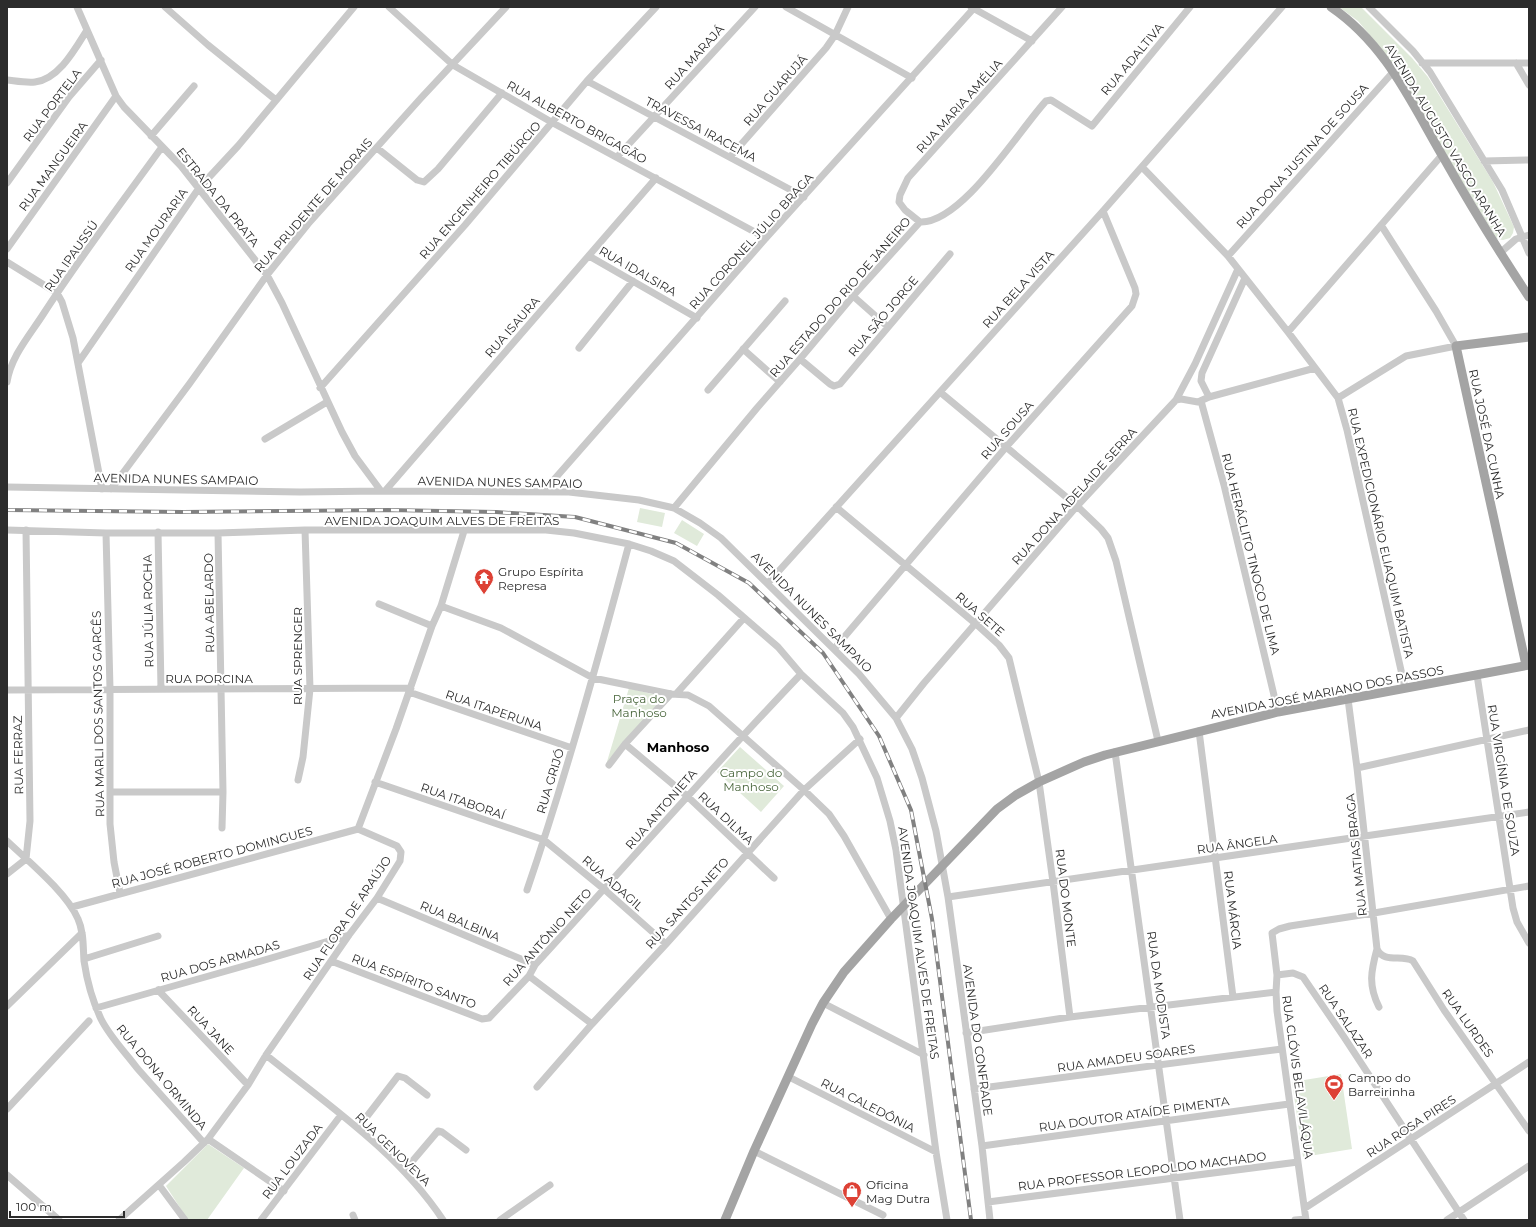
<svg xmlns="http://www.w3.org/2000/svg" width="1536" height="1227" viewBox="0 0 1536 1227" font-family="Montserrat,sans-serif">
	<rect width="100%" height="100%" fill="#fff"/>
	<path fill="#e0eada" d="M1339,7H1361L1412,58L1428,77L1493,182L1514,227L1513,233L1510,238L1503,240L1497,239L1380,47L1358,21Z
		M640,508L665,513L662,527L637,522Z
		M682,520L704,534L697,546L674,533Z
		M629,688L663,697L606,765Z
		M740,747L784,786L761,812L717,772Z
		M1341,1074L1352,1149L1303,1157L1292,1082Z
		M208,1144L244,1168L207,1220H188L166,1186Z"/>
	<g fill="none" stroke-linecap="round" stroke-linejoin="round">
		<path stroke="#c9c9c9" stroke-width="7" d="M77,7L116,96L124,107L181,166L267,275L282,303L342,432L355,456L381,491
			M165,7L208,45L276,100
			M389,7L453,65L553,123L766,238
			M786,7L912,78
			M971,7L1032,41
			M1369,7L1413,51L1430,72L1502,190L1529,253
			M1422,63H1529
			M1516,63L1529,85
			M7,80C16,81 26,83 35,82C59,79 75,49 87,30
			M587,81L804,197
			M151,136L194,86
			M377,148L417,180L424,182L438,169L502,93
			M617,157L755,7
			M730,157L826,48L835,35L848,7
			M1484,161L1529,160
			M1142,167L1228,256L1288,332L1338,398L1347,430L1405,688
			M7,183L69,97L101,60
			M920,222L905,210L899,202L900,195L908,178L1062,7
			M7,249L116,96
			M1500,253L1516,239L1529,235
			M589,256L697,318
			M1228,256L1394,71
			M7,262L57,293L62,302L73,338L102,489
			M853,296L888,327
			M1288,332L1442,155
			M579,348L633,281
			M743,349L780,382
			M800,359L830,384L834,386L840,384L950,254
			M78,363L199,188L238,146L354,7
			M7,382C11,356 30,335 44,313C81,256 122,202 162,147
			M320,388L465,225L587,81L656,7
			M708,390L785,301
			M940,392L1077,506L1101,529L1108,538L1116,561L1158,741
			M1209,397L1201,381L1202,373L1245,278
			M1338,398L1406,356L1456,346L1436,311L1381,225
			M1176,400L1195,364L1238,269
			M1201,401L1224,485L1278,712
			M265,439L327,402
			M7,487L300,492L381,491L569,492L639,500L674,508L700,523L721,538L859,674L896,718L912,749L922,778L936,831L948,897L982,1146L990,1220
			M111,489L190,383L267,275L308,224L421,98L506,7
			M385,491L656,178
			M544,491L766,238L975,7
			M836,507L976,624L999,645L1009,658L1039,782L1053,882L1070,1017
			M674,508L757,408L800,359L853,296L920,222C962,224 1019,130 1046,101L1051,100L1092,126L1190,7
			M7,530L106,533H218L305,530H546L574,533L629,544L651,551L674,561L718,595L778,647L801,674L843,713L853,727L877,778L890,821L896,850L936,1152L947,1220
			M158,532L161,689
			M106,533L110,689V824L114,862L120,893
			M218,533L223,792L222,828
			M768,583L1103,211L1282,7
			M379,604L432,626
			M441,606L501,628L593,678L671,694L688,695L709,706L804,790L829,814L844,836L891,919
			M834,649L1007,446L1132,306L1136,294L1135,288L1103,211
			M1477,675L1513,908L1517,922L1529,943
			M7,690L411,688
			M409,692L572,748
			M676,694L744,618
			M1348,699L1357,768L1377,949C1371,971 1368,985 1379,1007
			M896,718L924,683L1077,506L1176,400L1181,399L1198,402L1209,397L1315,368
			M1199,731L1233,997
			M625,744L687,796L774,878
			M1115,752L1180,1220
			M609,765L625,744L671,694
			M1357,768L1529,730
			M298,780L303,757L310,689L305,530
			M375,782L544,840L605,890L666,944
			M110,792H223
			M358,829L396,729L432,626L441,606L464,531
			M7,841C28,861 67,893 78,919C84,932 83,947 84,961C87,981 92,1000 101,1019C110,1037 125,1052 137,1068C159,1093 182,1118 204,1143
			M7,874L26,859L30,821L26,530
			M527,890C566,776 598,660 629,544
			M948,897L1529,812
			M377,898L535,965
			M72,907L358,829
			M1377,949C1384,964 1402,954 1413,961L1444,1010L1529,1131
			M84,959L158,936
			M331,961L482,1019L489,1018L529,976L535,965C624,868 710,769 801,674
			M1277,975L1293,973L1303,977L1344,1037L1464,1220
			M529,976L592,1024
			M158,990L248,1085
			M823,1003L924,1055
			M7,1006L82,933
			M96,1008L251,964L349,935
			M966,1033L1070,1017L1276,992
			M266,1055C328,1105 398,1152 443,1220
			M789,1077L936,1152
			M537,1087L592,1024L666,944L804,790L860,739
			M974,1089L1282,1049
			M7,1109L89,1021
			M358,1128L398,1076L405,1078L427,1095
			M208,1139L284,1191
			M982,1146L1289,1104
			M754,1151L883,1215
			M404,1171L438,1131L442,1132L466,1150
			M7,1175L59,1220
			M159,1185L185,1220
			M988,1202L1298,1162
			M1305,1208L1529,1062
			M353,1215L355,1220
			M119,1220L184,1162L208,1139L248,1085L266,1055L349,935L377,898L400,861L401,852L397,846L358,829
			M261,1220L341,1115
			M500,1220L550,1185
			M1295,1220L1306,1219
			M1306,1220L1277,1011L1276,992L1277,975L1272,933L1279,929L1290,926L1374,913L1529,886
			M1447,1220L1529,1166"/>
		<path stroke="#a4a4a4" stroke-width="9" d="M1331,7C1388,46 1412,105 1446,162C1472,208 1500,253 1529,297
			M1526,665L1456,346L1529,337
			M725,1220L754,1151L812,1024L823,1003L844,972L891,919L997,809L1016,795L1039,782L1084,762L1105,755L1278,712L1529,665"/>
		<g stroke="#818181" stroke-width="4">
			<path id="rail" d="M7,510L183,512L388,510L496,512L575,517L676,543L749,583L823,653L879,736L911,810L932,919L971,1220"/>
		</g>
		<use href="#rail" stroke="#fff" stroke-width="2.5" stroke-dasharray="8" stroke-linecap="butt"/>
	</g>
	<defs>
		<g id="temple-pin" transform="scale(1)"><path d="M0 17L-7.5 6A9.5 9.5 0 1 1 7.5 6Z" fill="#dd4135" stroke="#fff"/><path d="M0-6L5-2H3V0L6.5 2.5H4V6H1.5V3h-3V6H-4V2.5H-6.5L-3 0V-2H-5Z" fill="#fff"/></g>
		<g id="stadium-pin" transform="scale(1)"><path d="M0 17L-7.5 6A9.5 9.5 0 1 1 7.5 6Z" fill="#dd4135" stroke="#fff"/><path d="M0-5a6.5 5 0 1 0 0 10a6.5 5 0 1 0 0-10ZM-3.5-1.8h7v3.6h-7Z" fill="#fff"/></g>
		<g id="shop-pin" transform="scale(1)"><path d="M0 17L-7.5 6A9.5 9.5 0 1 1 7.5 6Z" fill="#dd4135" stroke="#fff"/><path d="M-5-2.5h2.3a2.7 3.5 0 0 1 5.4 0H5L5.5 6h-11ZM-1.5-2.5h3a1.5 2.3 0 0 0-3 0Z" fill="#fff"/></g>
	</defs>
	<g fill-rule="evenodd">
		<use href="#temple-pin" x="484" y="578"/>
		<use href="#stadium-pin" x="1334" y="1084"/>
		<use href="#shop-pin" x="852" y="1191"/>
	</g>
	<g text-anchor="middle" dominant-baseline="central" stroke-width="4" stroke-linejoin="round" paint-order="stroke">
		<g font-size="12" fill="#2c2c2c" stroke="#fff">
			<text transform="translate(694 57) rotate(-48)">RUA MARAJÁ</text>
			<text transform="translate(1132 59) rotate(-50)">RUA ADALTIVA</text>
			<text transform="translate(775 90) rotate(-49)">RUA GUARUJÁ</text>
			<text transform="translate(52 105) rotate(-53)">RUA PORTELA</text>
			<text transform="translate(959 106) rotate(-48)">RUA MARIA AMÉLIA</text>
			<text transform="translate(577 122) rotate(29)">RUA ALBERTO BRIGAGÃO</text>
			<text transform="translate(701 129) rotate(28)">TRAVESSA IRACEMA</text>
			<text transform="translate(1446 140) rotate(59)">AVENIDA AUGUSTO VASCO ARANHA</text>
			<text transform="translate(1302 156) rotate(-48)">RUA DONA JUSTINA DE SOUSA</text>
			<text transform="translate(53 166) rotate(-54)">RUA MANGUEIRA</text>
			<text transform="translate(480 190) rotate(-49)">RUA ENGENHEIRO TIBÚRCIO</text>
			<text transform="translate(218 197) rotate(51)">ESTRADA DA PRATA</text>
			<text transform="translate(313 205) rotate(-49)">RUA PRUDENTE DE MORAIS</text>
			<text transform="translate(156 230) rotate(-55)">RUA MOURARIA</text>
			<text transform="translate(751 241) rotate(-48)">RUA CORONEL JÚLIO BRAGA</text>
			<text transform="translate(71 256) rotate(-55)">RUA IPAUSSÚ</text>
			<text transform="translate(638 271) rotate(30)">RUA IDALSIRA</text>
			<text transform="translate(1018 289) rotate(-48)">RUA BELA VISTA</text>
			<text transform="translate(840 297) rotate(-49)">RUA ESTADO DO RIO DE JANEIRO</text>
			<text transform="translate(883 316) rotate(-50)">RUA SÃO JORGE</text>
			<text transform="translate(512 327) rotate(-49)">RUA ISAURA</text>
			<text transform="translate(1007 430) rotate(-49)">RUA SOUSA</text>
			<text transform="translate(1487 434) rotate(78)">RUA JOSÉ DA CUNHA</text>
			<text transform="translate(176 479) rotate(1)">AVENIDA NUNES SAMPAIO</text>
			<text transform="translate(500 482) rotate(1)">AVENIDA NUNES SAMPAIO</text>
			<text transform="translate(1074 496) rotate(-48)">RUA DONA ADELAIDE SERRA</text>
			<text x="442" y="520">AVENIDA JOAQUIM ALVES DE FREITAS</text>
			<text transform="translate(1381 533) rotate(77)">RUA EXPEDICIONÁRIO ELIAQUIM BATISTA</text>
			<text transform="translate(1251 554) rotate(76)">RUA HERÁCLITO TINOCO DE LIMA</text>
			<text transform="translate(209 603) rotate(-91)">RUA ABELARDO</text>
			<text transform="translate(148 611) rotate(-91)">RUA JÚLIA ROCHA</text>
			<text transform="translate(812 612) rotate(45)">AVENIDA NUNES SAMPAIO</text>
			<text transform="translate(980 614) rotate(41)">RUA SETE</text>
			<text transform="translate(297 656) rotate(-90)">RUA SPRENGER</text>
			<text x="209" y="678">RUA PORCINA</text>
			<text transform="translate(1327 692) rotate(-11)">AVENIDA JOSÉ MARIANO DOS PASSOS</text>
			<text transform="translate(494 710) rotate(19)">RUA ITAPERUNA</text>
			<text transform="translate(98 714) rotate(-91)">RUA MARLI DOS SANTOS GARCÊS</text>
			<text transform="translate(18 755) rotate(-91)">RUA FERRAZ</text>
			<text transform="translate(1504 780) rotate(81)">RUA VIRGÍNIA DE SOUZA</text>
			<text transform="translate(550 781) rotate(-73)">RUA GRIJÓ</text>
			<text transform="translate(463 801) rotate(19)">RUA ITABORAÍ</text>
			<text transform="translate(661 809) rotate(-49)">RUA ANTONIETA</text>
			<text transform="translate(726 818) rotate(43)">RUA DILMA</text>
			<text transform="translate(1237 844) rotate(-8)">RUA ÂNGELA</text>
			<text transform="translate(1356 855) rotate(-96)">RUA MATIAS BRAGA</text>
			<text transform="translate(212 857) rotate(-15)">RUA JOSÉ ROBERTO DOMINGUES</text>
			<text transform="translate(613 883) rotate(41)">RUA ADAGIL</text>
			<text transform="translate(1066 898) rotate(83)">RUA DO MONTE</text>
			<text transform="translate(687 903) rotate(-48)">RUA SANTOS NETO</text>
			<text transform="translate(1233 910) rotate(83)">RUA MÁRCIA</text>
			<text transform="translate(347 918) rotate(-56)">RUA FLORA DE ARAÚJO</text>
			<text transform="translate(460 921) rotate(23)">RUA BALBINA</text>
			<text transform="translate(547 937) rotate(-48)">RUA ANTÔNIO NETO</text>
			<text transform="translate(919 943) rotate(82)">AVENIDA JOAQUIM ALVES DE FREITAS</text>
			<text transform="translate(220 961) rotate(-16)">RUA DOS ARMADAS</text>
			<text transform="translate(414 981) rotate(21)">RUA ESPÍRITO SANTO</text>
			<text transform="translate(1159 985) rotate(82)">RUA DA MODISTA</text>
			<text transform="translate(1346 1021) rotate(56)">RUA SALAZAR</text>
			<text transform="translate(1468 1023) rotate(55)">RUA LURDES</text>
			<text transform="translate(211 1030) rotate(47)">RUA JANE</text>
			<text transform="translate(978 1040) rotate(82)">AVENIDA DO CONFRADE</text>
			<text transform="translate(1126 1058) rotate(-8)">RUA AMADEU SOARES</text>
			<text transform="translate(162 1077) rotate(50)">RUA DONA ORMINDA</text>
			<text transform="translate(1298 1077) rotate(82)">RUA CLÓVIS BELAVILÁQUA</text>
			<text transform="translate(868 1105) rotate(27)">RUA CALEDÔNIA</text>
			<text transform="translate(1134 1114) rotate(-8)">RUA DOUTOR ATAÍDE PIMENTA</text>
			<text transform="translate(1411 1126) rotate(-33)">RUA ROSA PIRES</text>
			<text transform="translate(393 1149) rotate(44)">RUA GENOVEVA</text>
			<text transform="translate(292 1161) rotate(-53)">RUA LOUZADA</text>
			<text transform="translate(1142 1171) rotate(-7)">RUA PROFESSOR LEOPOLDO MACHADO</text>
		</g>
		<g font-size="12" fill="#2c2c2c" stroke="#fff" text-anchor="start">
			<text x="498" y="571">Grupo Espírita<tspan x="498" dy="14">Represa</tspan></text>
			<text x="1348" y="1077">Campo do<tspan x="1348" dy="14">Barreirinha</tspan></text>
			<text x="866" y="1184">Oficina<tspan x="866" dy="14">Mag Dutra</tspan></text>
		</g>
		<g font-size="12" fill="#49663c" stroke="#fff">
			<text x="639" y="698">Praça do<tspan x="639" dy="14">Manhoso</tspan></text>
			<text x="751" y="772">Campo do<tspan x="751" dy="14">Manhoso</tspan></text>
		</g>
		<g font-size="13" font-weight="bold" fill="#000" stroke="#fff">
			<text x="678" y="747">Manhoso</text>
		</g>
	</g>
	<rect width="1536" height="1227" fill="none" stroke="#2c2c2c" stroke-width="16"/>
	<path d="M10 1211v6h114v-6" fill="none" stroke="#2c2c2c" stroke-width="2"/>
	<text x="16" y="1211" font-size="12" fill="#2c2c2c" stroke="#ffffff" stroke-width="3" paint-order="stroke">100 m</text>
</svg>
